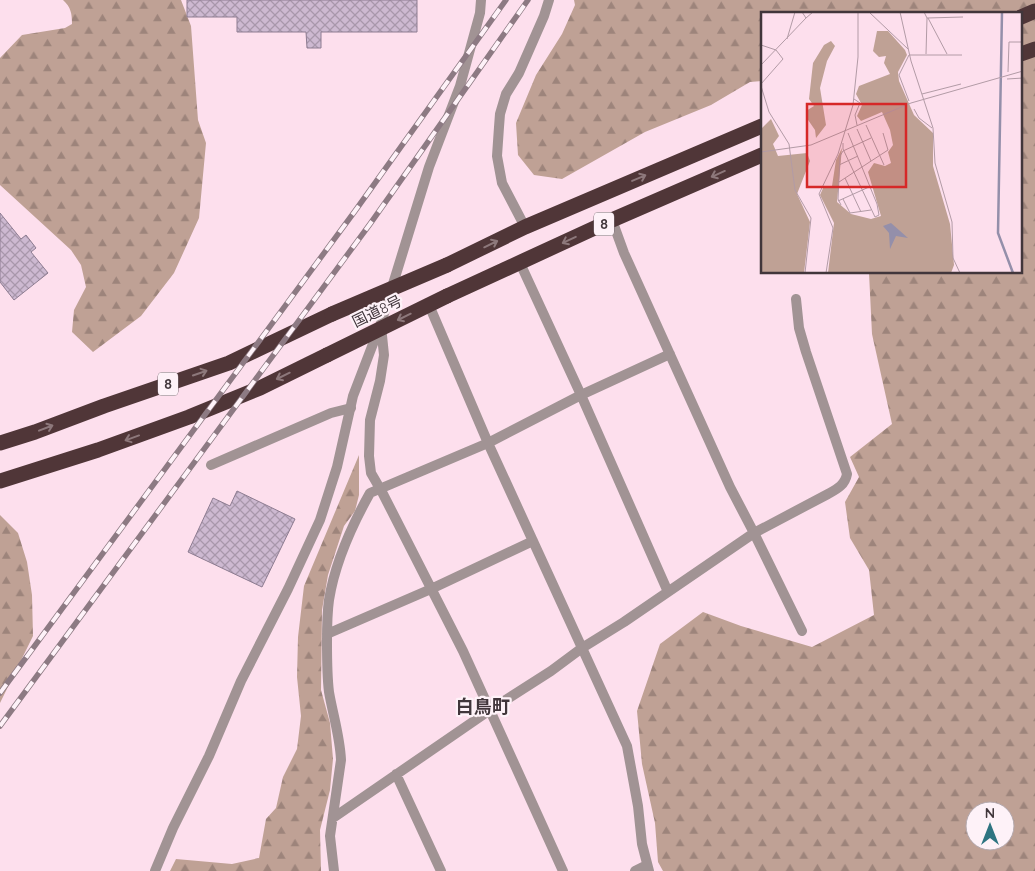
<svg xmlns="http://www.w3.org/2000/svg" width="1035" height="871" viewBox="0 0 1035 871" font-family="Quicksand,'Noto Sans JP',sans-serif">
	<defs>
		<pattern id="forest-firs" width="22" height="20" patternUnits="userSpaceOnUse" patternTransform="scale(1.25)"><rect width="22" height="20" fill="#bfa195"/><path d="M5 1l3.5 6h-7zM16 11l3.5 6h-7z" fill="#9d847b"/></pattern>
		<pattern id="building-cross-hatch" width="8" height="8" patternUnits="userSpaceOnUse" patternTransform="scale(1.25)"><rect width="8" height="8" fill="#cdb9d1"/><path d="M0 0l8 8M0 8l8-8" fill="none" stroke="#a897ab"/></pattern>
	</defs>
	<rect width="100%" height="100%" fill="#fddfed"/>
	<path fill="url(#forest-firs)" fill-rule="evenodd" d="M63,0H181L191,26L198,120L206,143L199,218L174,273L141,316L93,352L72,332L74,310L86,287L81,265L71,250L0,185V58L22,35L65,28L72,24C72,14 71,7 63,0Z
		M574,0H1035V871H663L658,862L655,823L642,764L637,711L660,644L703,612L741,626L812,647L874,615L869,570L850,538L845,502L859,477L850,457L892,424L872,334L869,273L1021,272V14H762V81L750,82L711,105L645,132L562,179L534,175L518,155L516,123L536,75L562,34L575,5ZM975,811H1005V841H975Z
		M359,455V495L355,511L344,526L328,575L322,610L321,690L330,723L333,759L330,790L320,830L321,871H170L176,859L232,864L259,858L266,819L276,808L283,777L297,749L301,716L297,677L298,637L304,586Z
		M0,515L18,533L27,562L32,595L33,636L0,703Z"/>
	<path fill="url(#building-cross-hatch)" stroke="#8d7c91" d="M187,0H417V32H321V48H307L306,32H237V17H187Z
		M0,213L21,239L26,235L36,248L31,252L48,273L14,300L0,282Z
		M237,491L295,519L262,587L188,552L213,498L230,506Z"/>
	<g fill="none" stroke-linecap="round" stroke-linejoin="round">
		<path stroke="#a19394" stroke-width="10" d="M211,465L331,413L351,408"/>
		<path stroke="#a19394" stroke-width="10" d="M612,220L624,253L730,487L754,533L802,631
			M525,227L502,183L497,156L499,127L500,114L506,94L519,73L544,16L549,0
			M520,263L581,395L668,592
			M429,305L488,443L627,746L638,806L642,844L649,871
			M381,326L384,355L380,381L370,420L369,456L371,473L382,492L463,651L563,871
			M327,634L431,589L533,541
			M396,774L441,871
			M333,818L490,710L551,671L582,648L624,622L754,533L828,494C837,489 845,485 847,474L806,352L799,328L796,299
			M155,871L173,828L209,756L241,681L288,589L320,520L337,467L353,396L381,323L429,167L460,86L480,13L481,0
			M334,871L330,836L341,760C340,737 333,715 329,692C327,676 327,659 327,642C327,628 327,614 329,600C335,562 351,527 370,493L488,443L581,395L670,354
			M635,871L647,865"/>
		<path stroke="#503638" stroke-width="15" d="M1021,17L1035,11
			M1021,54L1035,49
			M447,265L525,227L762,126
			M447,296L612,220L762,155
			M0,443L35,432L104,406L229,363L332,314
			M0,481L98,450L189,417L260,388L327,355"/>
		<g stroke="#8d7a83" stroke-width="5.5">
			<path id="rail" d="M0,693L355,211L506,0
				M0,726L370,224L528,0"/>
		</g>
		<use href="#rail" stroke="#fef2f8" stroke-width="4" stroke-dasharray="11" stroke-linecap="butt"/>
		<path stroke="#503638" stroke-width="15" d="M332,314L447,265
			M327,355L447,296"/>
	</g>
	<defs><path id="oneway-shaft" d="M-6 0H5M1.5-3L5.5 0L1.5 3" fill="none" stroke-width="1.6" stroke-linecap="round" stroke-linejoin="round" transform="scale(1.25)"/></defs>
	<g stroke="#8d787b">
		<use href="#oneway-shaft" transform="translate(718 174) rotate(156)"/>
		<use href="#oneway-shaft" transform="translate(639 178) rotate(-23)"/>
		<use href="#oneway-shaft" transform="translate(569 240) rotate(155)"/>
		<use href="#oneway-shaft" transform="translate(491 244) rotate(-26)"/>
		<use href="#oneway-shaft" transform="translate(404 317) rotate(154)"/>
		<use href="#oneway-shaft" transform="translate(200 373) rotate(-19)"/>
		<use href="#oneway-shaft" transform="translate(283 376) rotate(154)"/>
		<use href="#oneway-shaft" transform="translate(46 428) rotate(-21)"/>
		<use href="#oneway-shaft" transform="translate(132 438) rotate(160)"/>
	</g>
	<g text-anchor="middle" dominant-baseline="central" stroke-width="4.5" stroke-linejoin="round" paint-order="stroke">
		<g fill="#fef2f8" stroke="#7a6e74" stroke-width="1">
			<rect x="594" y="212.5" width="20" height="23" rx="4"/>
			<rect x="158" y="372.5" width="20" height="23" rx="4"/>
		</g>
		<g font-size="14" font-weight="bold" fill="#41363b">
			<text x="604" y="224">8</text>
			<text x="168" y="384">8</text>
		</g>
		<g font-size="15" fill="#41363b" stroke="#fef2f8">
			<text transform="translate(377 311) rotate(-26)">国道8号</text>
		</g>
		<g font-size="18" font-weight="bold" fill="#41363b" stroke="#fef2f8">
			<text x="483" y="706">白鳥町</text>
		</g>
	</g>
	<g transform="translate(761 12)">
		<rect width="261" height="261" fill="#fddfed"/>
		<path d="M116,19H127L144,38L146,43L137,60L138,69L153,103L172,121V154L189,212L193,253L190,261H67L73,211L59,183L63,174H71L75,148L81,136L76,190L90,202L110,207L120,204L107,160L113,151L124,154L130,151L127,140L132,133L129,118L121,100L100,109L96,104L101,93L95,82L98,74L129,62L123,51L125,44L118,45L112,39ZM70,29L74,34L66,49L59,76L65,113L55,126L54,118L45,105V99L53,94L48,87L52,51L63,33ZM10,107L18,124L12,132L17,144L46,141L49,149L36,182L49,210L43,261H0V117Z" fill="#bfa195"/>
		<path d="M130,211L147,226L135,224L129,237L128,221L122,214Z" fill="#948faa"/>
		<path fill="none" stroke="#948faa" stroke-width="2.5" d="M241,0L237,221L252,261"/>
		<path fill="none" stroke="#b29ba6" stroke-width="1" d="M41,0L45,6L52,0M108,0L147,37M139,0L150,49L172,116L174,151L191,210L192,246L199,261M163,0L166,6L165,42M166,6L202,5M167,6L186,42M26,27L34,0M0,33L15,38L22,47L0,72M0,53L45,6M247,60L248,30H262M246,67L262,66M0,74L8,100L28,132L34,178L50,206L44,261M161,82L200,72M93,87L99,91L94,103L96,113M148,89L138,63L148,43H201M153,97L158,106L171,116M105,113L123,153M96,117L110,149M87,121L116,192L118,203L114,205M82,131V137L114,205M0,140L50,133L150,91L262,59M78,153L97,144M84,166L100,200M78,170L127,138L122,121M82,187L89,201L110,198M77,189L108,175M80,193L77,187L79,144L82,139L110,126M65,261L72,216L58,182L77,142L92,93L97,45V0"/>
		<path fill="#d62828" fill-opacity="0.15" stroke="#d62828" stroke-width="2.5" d="M46,92H145V175H46Z"/>
		<rect width="261" height="261" fill="none" stroke="#41363b" stroke-width="2.5"/>
	</g>
	<g transform="translate(990 826)"><circle r="24" fill="#fef2f8" stroke="#b2a7ac"/>
	<path d="M0-4L9 19L0 12L-9 19Z" fill="#2e7481"/>
	<text y="-8" font-size="14" font-weight="bold" text-anchor="middle" fill="#41363b">N</text>
	</g>
</svg>
